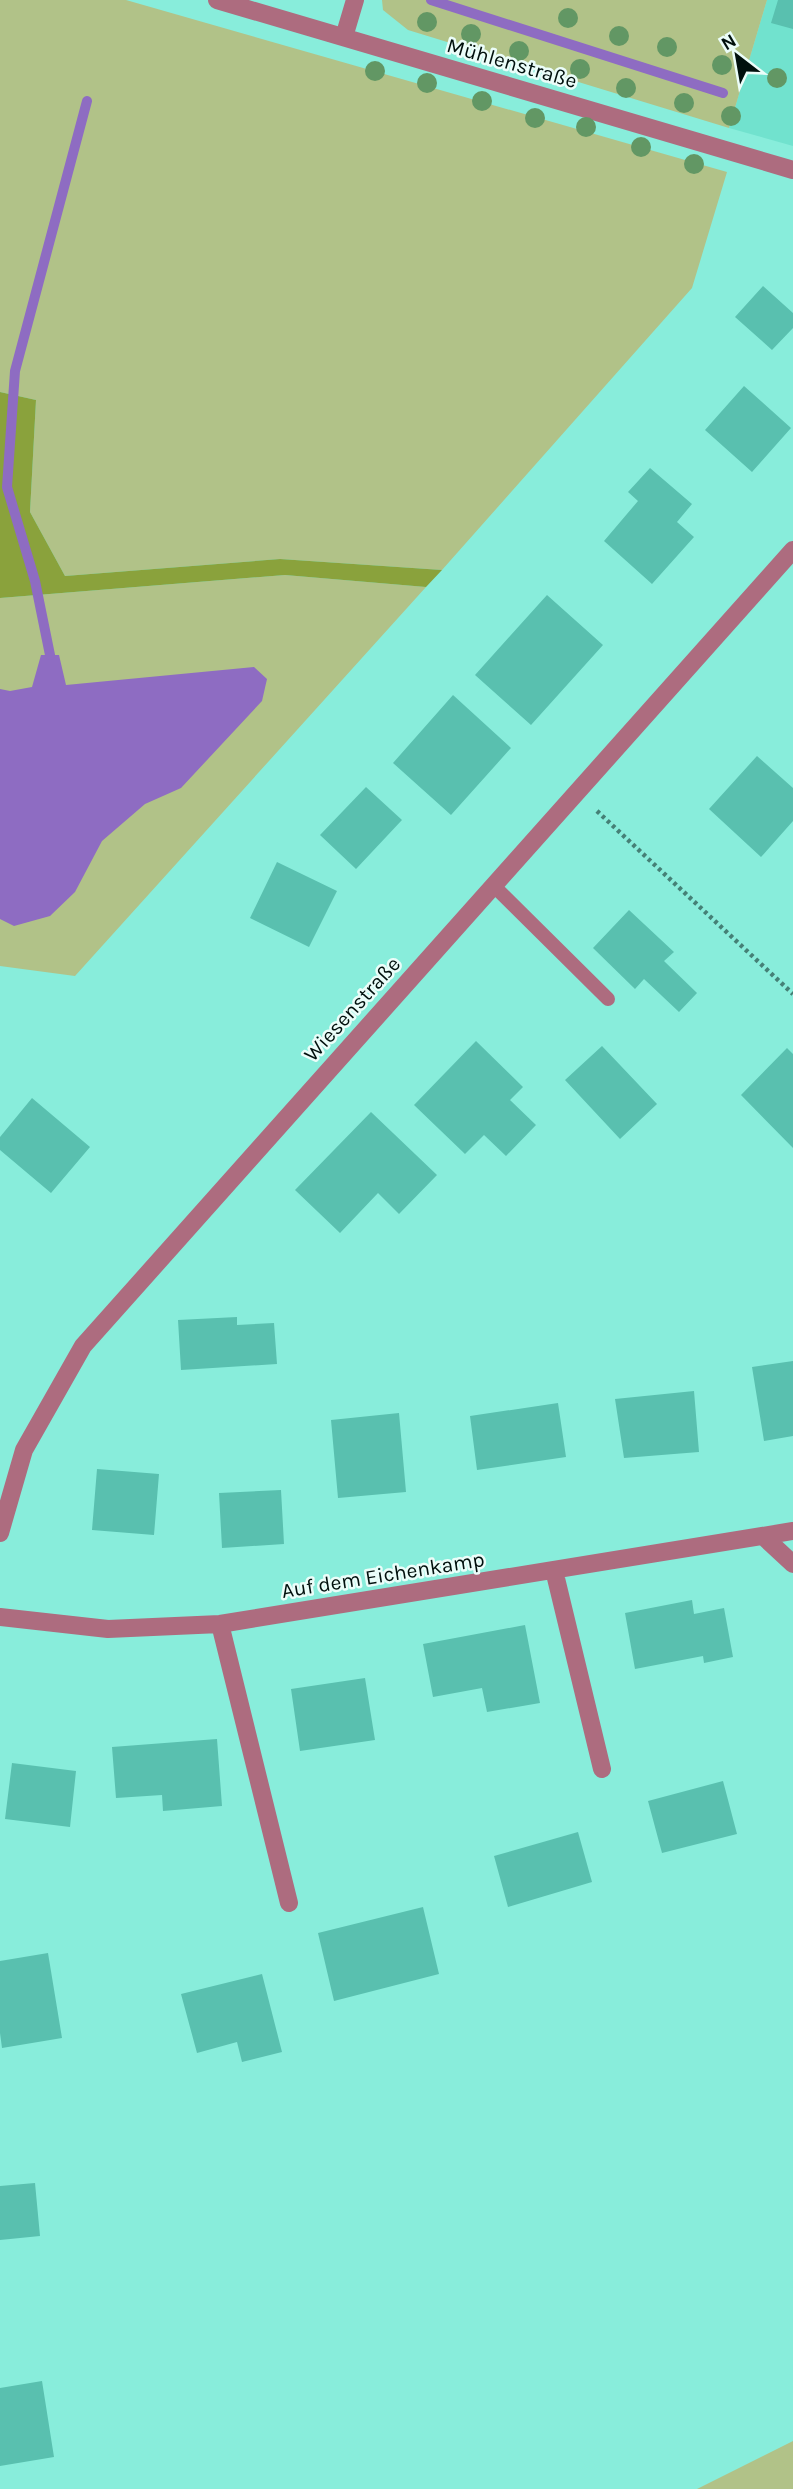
<svg xmlns="http://www.w3.org/2000/svg" width="793" height="2489" viewBox="0 0 793 2489" font-family="Karla,sans-serif">
	<rect width="100%" height="100%" fill="#88eddb"/>
	<path fill="#71e2ce" d="M767,0H793V146L729,128Z"/>
	<path fill="#b1c288" d="M0,0H126L727,172L692,288L442,570L280,559L65,576L30,512L36,400L0,392Z
		M382,0H767L729,128L408,30L383,10Z
		M285,575L426,587L75,976L0,966V598Z
		M793,2441V2489H697Z"/>
	<path fill="#8aa23c" d="M0,392L36,400L30,512L65,576L280,559L442,570L426,587L285,575L0,598Z"/>
	<path fill="#8e6cc2" d="M41,655H59L66,685L254,667L267,679L262,701L181,788L145,804L102,841L75,892L50,916L14,926L0,919V689L10,691L32,687Z"/>
	<g fill="none" stroke-linecap="round" stroke-linejoin="round">
		<path stroke="#8e6cc2" stroke-width="10" d="M431,0L723,93
			M50,655L35,581L7,487L15,371L87,101"/>
	</g>
	<path fill="#59c0af" d="M778,0H793V29L771,23Z
		M763,286L793,313V328L772,350L735,317Z
		M744,386L791,428L752,472L705,430Z
		M650,468L692,504L677,522L694,537L652,584L604,541L638,501L628,492Z
		M547,595L603,645L531,725L475,675Z
		M453,695L511,748L451,815L393,763Z
		M757,756L793,788V821L761,857L709,809Z
		M366,787L402,820L356,869L320,835Z
		M277,862L337,891L309,947L250,918Z
		M629,910L674,952L664,961L697,993L679,1012L644,979L635,989L593,948Z
		M476,1041L523,1087L510,1100L536,1125L506,1156L484,1135L465,1154L414,1105Z
		M602,1046L657,1104L620,1139L565,1080Z
		M787,1048L793,1054V1148L741,1095Z
		M32,1098L90,1147L51,1193L0,1150V1137Z
		M371,1112L437,1175L399,1214L378,1193L340,1233L295,1190Z
		M237,1317V1325L274,1323L277,1364L181,1370L178,1320Z
		M793,1361V1436L764,1441L752,1367Z
		M694,1391L699,1452L624,1458L615,1399Z
		M558,1403L566,1457L477,1470L470,1416Z
		M399,1413L406,1492L338,1498L331,1420Z
		M97,1469L159,1474L154,1535L92,1530Z
		M281,1490L284,1544L222,1548L219,1493Z
		M692,1600L694,1614L724,1608L733,1657L704,1663L703,1656L635,1669L625,1613Z
		M525,1625L540,1703L487,1712L482,1688L433,1697L423,1644Z
		M365,1678L375,1740L300,1751L291,1689Z
		M217,1739L222,1806L163,1811L162,1795L116,1798L112,1747Z
		M12,1763L76,1771L70,1827L5,1819Z
		M723,1781L737,1834L662,1853L648,1801Z
		M578,1832L592,1882L508,1907L494,1856Z
		M423,1907L439,1974L334,2001L318,1933Z
		M48,1953L62,2038L2,2048L0,2033V1961Z
		M262,1974L282,2052L242,2062L237,2042L197,2053L181,1994Z
		M35,2183L40,2236L0,2240V2186Z
		M42,2381L54,2457L0,2466V2388Z"/>
	<g fill="none" stroke-linecap="round" stroke-linejoin="round">
		<path stroke="#458076" stroke-width="4.5" stroke-dasharray="3.5 3.5" stroke-linecap="butt" d="M597,811L793,994"/>
		<path stroke="#ad6c7f" stroke-width="14" d="M493,885L608,999"/>
		<path stroke="#ad6c7f" stroke-width="18" d="M217,0L793,170
			M344,37L355,0
			M0,1533L24,1450L83,1346L793,550
			M763,1536L793,1564
			M554,1570L602,1769
			M0,1617L108,1629L220,1624L793,1531
			M220,1624L289,1903"/>
	</g>
	<g fill="#629764">
		<circle cx="568" cy="18" r="10"/>
		<circle cx="427" cy="22" r="10"/>
		<circle cx="471" cy="34" r="10"/>
		<circle cx="619" cy="36" r="10"/>
		<circle cx="667" cy="47" r="10"/>
		<circle cx="519" cy="51" r="10"/>
		<circle cx="722" cy="65" r="10"/>
		<circle cx="580" cy="69" r="10"/>
		<circle cx="375" cy="71" r="10"/>
		<circle cx="777" cy="78" r="10"/>
		<circle cx="427" cy="83" r="10"/>
		<circle cx="626" cy="88" r="10"/>
		<circle cx="482" cy="101" r="10"/>
		<circle cx="684" cy="103" r="10"/>
		<circle cx="731" cy="116" r="10"/>
		<circle cx="535" cy="118" r="10"/>
		<circle cx="586" cy="127" r="10"/>
		<circle cx="641" cy="147" r="10"/>
		<circle cx="694" cy="164" r="10"/>
	</g>
	<g text-anchor="middle" dominant-baseline="central" stroke-width="5" stroke-linejoin="round" paint-order="stroke">
		<g font-size="21" fill="#00100d" stroke="#ebfdf9">
			<text transform="translate(512 63) rotate(16)">Mühlenstraße</text>
			<text transform="translate(352 1009) rotate(-48)">Wiesenstraße</text>
			<text transform="translate(383 1575) rotate(-9)">Auf dem Eichenkamp</text>
		</g>
	</g>
	<g transform="translate(737 56) rotate(329)" stroke="#ebfdf9" stroke-width="5" paint-order="stroke">
	<path d="M0-5L12 26L0 18L-12 26Z" fill="#00100d"/>
	<text y="-10" font-size="19" font-weight="bold" text-anchor="middle" fill="#00100d">N</text>
	</g>
</svg>
